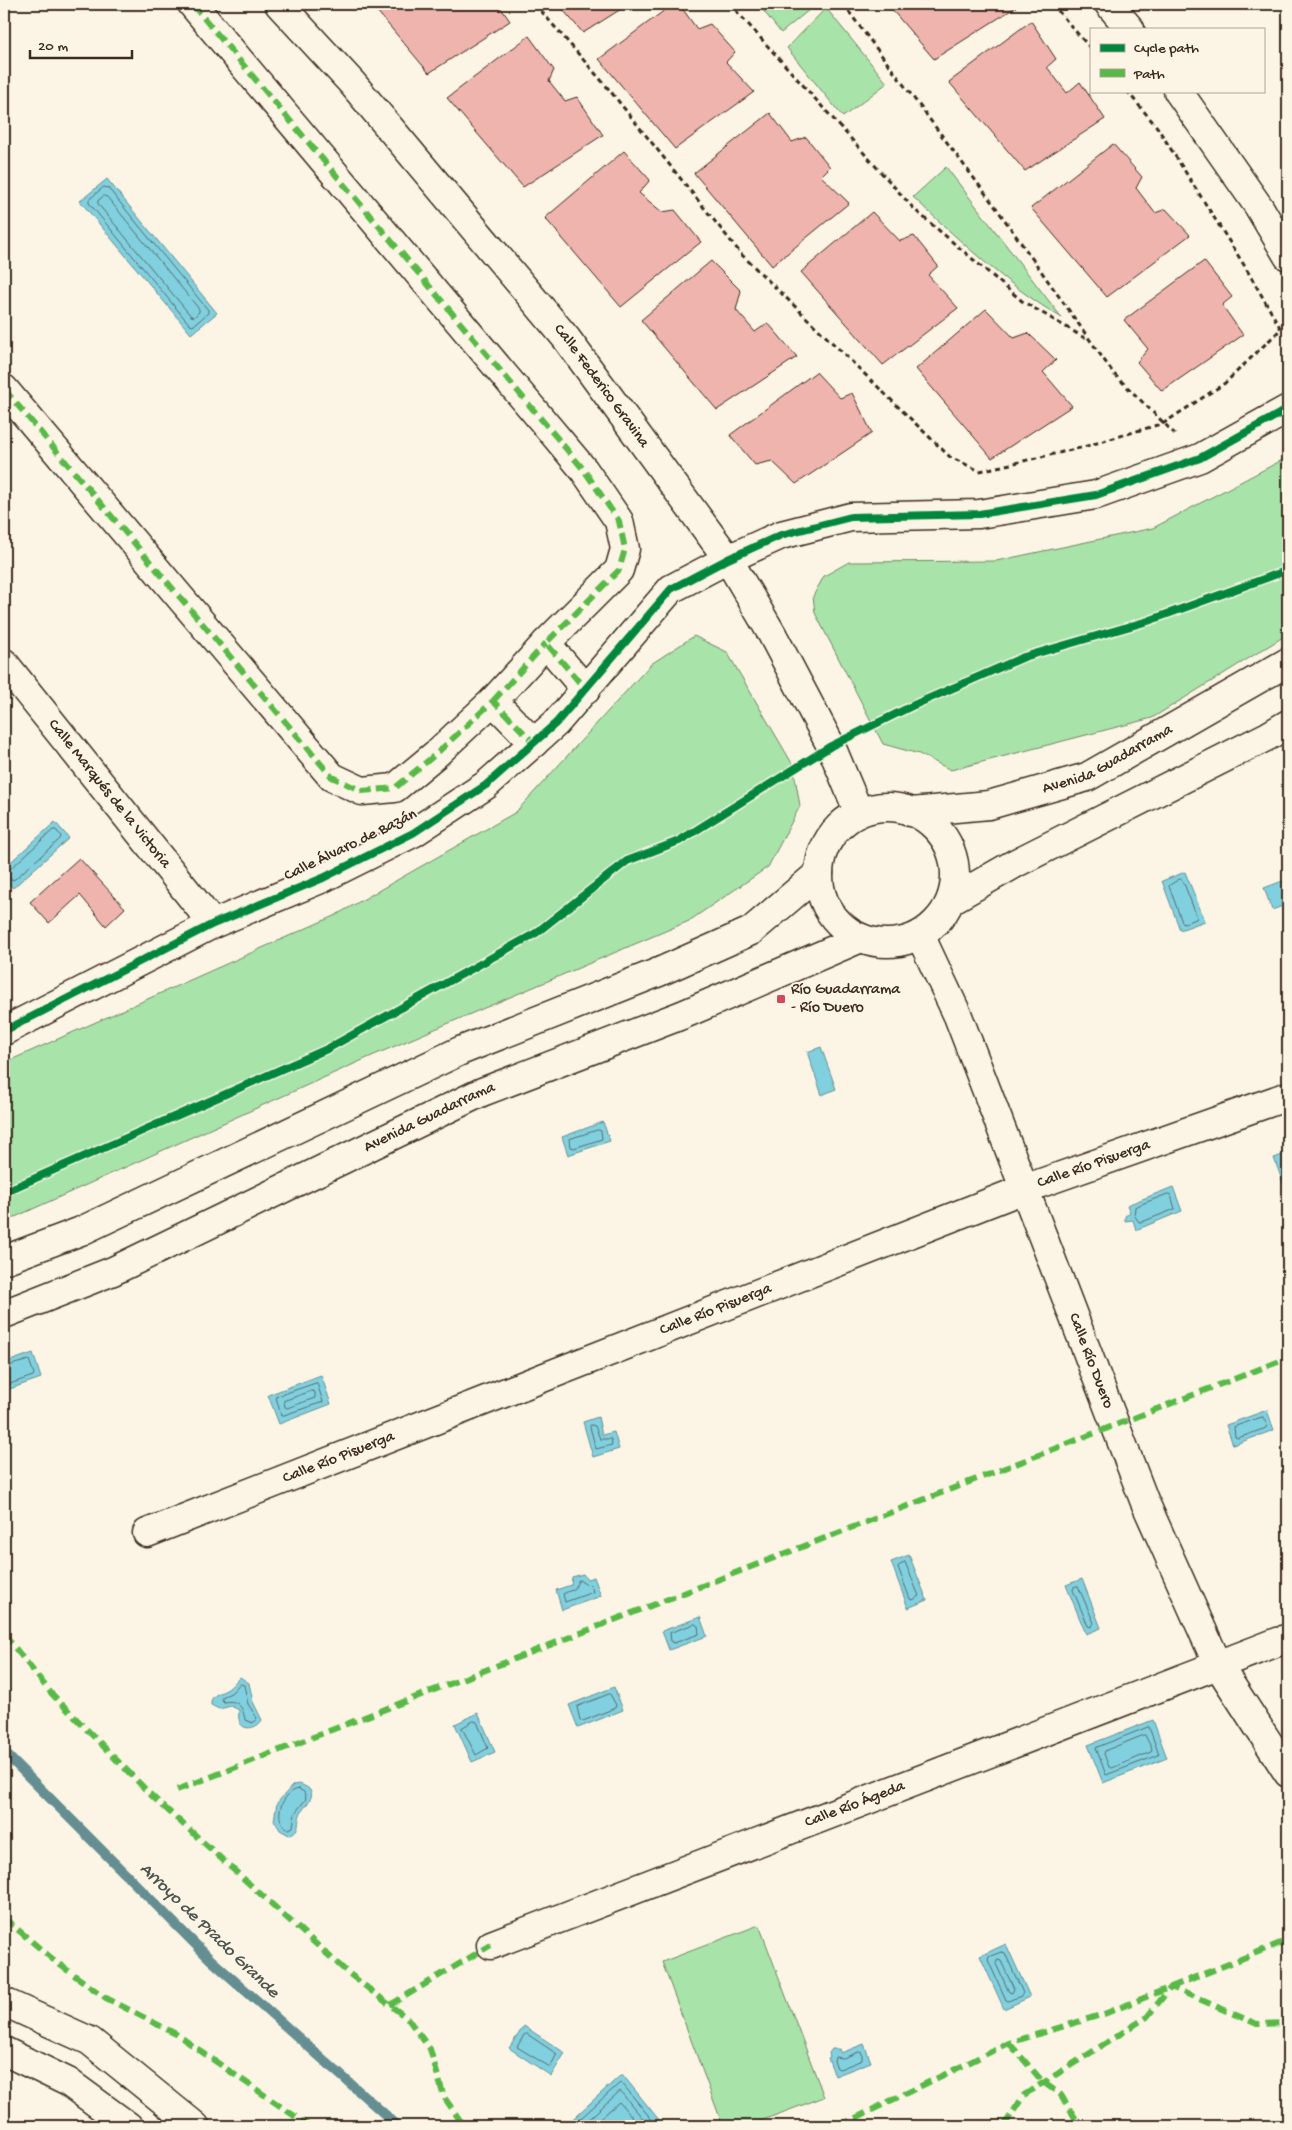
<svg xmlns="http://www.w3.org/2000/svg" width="1292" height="2130" viewBox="0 0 1292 2130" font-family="'Gochi Hand',sans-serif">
	<rect width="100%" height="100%" fill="#fcf5e5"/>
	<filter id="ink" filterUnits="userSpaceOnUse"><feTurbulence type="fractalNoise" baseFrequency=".02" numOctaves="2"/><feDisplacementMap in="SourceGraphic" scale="10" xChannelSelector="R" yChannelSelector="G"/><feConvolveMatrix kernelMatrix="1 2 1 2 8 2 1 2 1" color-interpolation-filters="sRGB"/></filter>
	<g filter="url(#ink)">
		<path fill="#a8e3a9" stroke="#728664" d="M758,4H813L815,5L781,33Z
			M826,8L887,83L843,117L787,48Z
			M946,167L1062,318C1006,285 960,241 913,197Z
			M1288,457V634L1152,718L951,770L919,754L883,744L815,613L813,596L824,576L849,562L996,561L1153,528Z
			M694,636L727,652L793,765L800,806L768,867L689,921L374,1055L4,1222V1063L336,915L516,812L651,664Z
			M759,1925L824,2097L747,2126H723L662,1962Z"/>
		<path fill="#81d0df" stroke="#658e92" d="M107,179L217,313L191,334L80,201Z
			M55,822L69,838L13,888L4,878V868Z
			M1185,872L1205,921L1180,930L1162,881Z
			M1288,879V904L1272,910L1264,888Z
			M821,1047L836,1089L822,1095L807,1052Z
			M603,1122L610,1141L568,1155L562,1137Z
			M1288,1153V1197L1274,1158Z
			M1173,1187L1182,1211L1136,1230L1133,1220L1125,1221V1216L1130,1213L1127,1205Z
			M33,1353L41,1378L4,1391V1363Z
			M321,1375L331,1404L279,1424L268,1395Z
			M1267,1410L1274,1430L1233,1445L1226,1425Z
			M598,1417L602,1435L614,1432L619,1449L593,1457L583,1422Z
			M909,1555L927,1600L908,1608L891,1562Z
			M583,1574L587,1579L594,1577L601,1596L562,1610L556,1590L571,1585L572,1577Z
			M1082,1579L1101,1628L1086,1634L1066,1585Z
			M700,1617L707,1636L669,1650L662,1631Z
			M240,1677L249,1683L253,1702L262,1720C258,1728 241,1733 239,1719C238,1716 239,1713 239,1710L231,1706L219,1709L211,1705C210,1694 220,1694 228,1689C232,1686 236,1681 240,1677Z
			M614,1687L623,1710L578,1728L569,1705Z
			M478,1713L495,1752L472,1762L455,1724Z
			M1153,1720L1167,1758L1103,1783L1088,1745Z
			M299,1784C325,1792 303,1805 300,1815C297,1824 301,1830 289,1835L280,1830L274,1820L277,1803L293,1785Z
			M1006,1944L1030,1997L1004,2009L980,1956Z
			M524,2026L565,2053L551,2076L509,2048Z
			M864,2044L871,2062L835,2076L828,2058L830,2057L829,2053L832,2049H839L841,2053Z
			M622,2074L664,2126H565Z"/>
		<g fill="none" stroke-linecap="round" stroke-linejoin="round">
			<path stroke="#576c6b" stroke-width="1" d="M104,187L108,188L208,310V313L193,326L190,325L89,203V200Z
				M104,196L107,197L199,309V312L194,317L191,316L98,204V201Z
				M4,871L5,873L9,870L53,830H56L61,836L60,839L15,879L12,880L5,873L4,875
				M1180,879L1183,881L1197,917L1196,919L1185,923L1182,922L1169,886Z
				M598,1130L601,1131L602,1139L574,1148L571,1147L570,1139Z
				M1168,1194L1171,1195L1175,1209L1142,1222H1139L1134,1215L1135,1207Z
				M4,1367L29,1360L34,1374L33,1376L4,1386
				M317,1383L323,1402L281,1416L276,1397Z
				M312,1391L315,1392V1398L287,1408L285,1407L284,1401Z
				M1263,1417L1267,1425L1266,1428L1238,1438L1235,1437L1234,1427Z
				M591,1425L595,1426L600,1439H611L612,1445L596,1449L590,1427Z
				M905,1562L919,1596L913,1600L910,1599L898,1567Z
				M579,1580L585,1584L591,1585L593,1592L565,1602L563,1594L574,1589Z
				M1078,1586L1094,1623L1091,1627L1088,1626L1073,1590L1074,1587Z
				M695,1624L698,1626L699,1634L674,1643L671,1642L670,1633Z
				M240,1684L244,1685L248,1704L257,1718L253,1723L245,1720C243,1708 239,1699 224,1702L222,1700V1697L231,1693Z
				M610,1694L616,1705L615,1708L583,1721L580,1720L577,1707Z
				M474,1721L477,1722L488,1748L476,1755L462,1728Z
				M1149,1727L1159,1755L1106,1775L1096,1748Z
				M1145,1735L1152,1749L1151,1752L1112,1768L1109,1767L1104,1754L1105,1751Z
				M299,1789L304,1792L306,1799L295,1813L293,1827L289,1829C271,1821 282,1791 299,1789Z
				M1002,1952L1005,1953L1023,1993L1021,1996L1008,2001L1006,2000L988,1960L989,1957Z
				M998,1960L1001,1961L1014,1989L1012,1993L1009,1992L996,1964Z
				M527,2034L557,2054L550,2067L517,2047L524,2035Z
				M859,2052L862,2053V2060L840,2069L837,2068L834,2061L835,2057L843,2058Z
				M572,2126L621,2082L657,2126
				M581,2126L620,2091L649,2126
				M592,2126L619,2102L640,2126"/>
			<path stroke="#658e92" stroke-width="10" d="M4,1752L210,1959L398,2126"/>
		</g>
		<path fill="#efb4ad" stroke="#3b2a1e" d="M371,4H498L510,21L429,73Z
			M558,4H629L583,33Z
			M673,4H679L697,29L710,24L735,52L726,62L754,92L675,149L599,59Z
			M887,4H1013L1016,7L934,59Z
			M1031,21L1056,59L1047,67L1067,93L1080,82L1105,119L1025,171L949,82Z
			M529,36L554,70L549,81L565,101L577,97L603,135L523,187L447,98Z
			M770,113L792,142L806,137L830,167L821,176L849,203L772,266L694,173Z
			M1113,144L1142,177L1136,188L1155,213L1166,209L1190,235L1107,297L1031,208Z
			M624,151L650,180L639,193L662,212L675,210L701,242L621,307L545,218Z
			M872,212L900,241L914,236L938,266L928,275L958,308L883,365L801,272Z
			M711,261L741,291L736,310L755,332L768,323L797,357L717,410L641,320Z
			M1204,261L1232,297L1222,305L1243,335L1162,391L1137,362L1148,349L1124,320Z
			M986,309L1014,338L1028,333L1056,360L1043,372L1072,406L992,458L916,369Z
			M816,372L840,398L852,393L872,433L796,484L772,461L755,465L730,435Z
			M79,858L125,908L106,926L80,895L49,923L30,902Z"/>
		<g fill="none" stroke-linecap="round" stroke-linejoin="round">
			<g stroke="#3b2a1e" stroke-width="31">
				<g id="street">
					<path d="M192,4L584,470L619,521L625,549L619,570L546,643L586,690"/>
					<path id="s1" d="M279,4L352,83L566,338L728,559L772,634L831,746L859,813"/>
					<path d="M1109,4L1130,29"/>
					<path d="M1178,91L1259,207L1288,256"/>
					<path d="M4,389L332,777L362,791L395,788L436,754L493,701L534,743"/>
					<path id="s2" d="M4,663L213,924"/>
					<path d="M493,701L546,643"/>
					<circle cx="887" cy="875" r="68"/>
					<path id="s3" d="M911,812L989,805L1087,777L1288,662"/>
					<path d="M951,900L1016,863L1268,736L1288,724"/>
					<path id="s4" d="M920,935L958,1016L1144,1500L1218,1665L1288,1773"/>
					<path d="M4,1031L213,924L323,878L413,833L486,785L556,723L671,589L728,559L781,535L851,517L979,514L1096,495L1200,458L1288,409"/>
					<path d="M4,1260L81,1231L460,1051L659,972L751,931L819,873"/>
					<path id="s5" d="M4,1314L113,1271L482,1092L682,1015L861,938"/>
					<path id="s6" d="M147,1533L1024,1189L1288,1096"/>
					<path id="s7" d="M491,1945L1288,1638"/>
					<path d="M4,2002L90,2041L195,2126"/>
					<path d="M4,2051L68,2082L128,2126"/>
				</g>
			</g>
			<path stroke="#3b2a1e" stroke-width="3" stroke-dasharray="5 4" stroke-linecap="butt" d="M535,4L607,87L742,255L950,457L980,471L1080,448L1164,423L1225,383L1281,329L1244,265L1157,127L1127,91
				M730,4L915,210L1022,301L1088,340
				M843,4L997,209L1114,374L1175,434
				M1052,4L1091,49"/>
			<use href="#street" stroke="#fcf5e5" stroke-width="28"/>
			<path stroke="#58b947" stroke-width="6" stroke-dasharray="12 6" stroke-linecap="butt" d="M192,4L584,470L619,521L625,549L619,570L546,643L586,690
				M4,389L332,777L362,791L395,788L436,754L493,701L534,743
				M493,701L546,643
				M4,1634L51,1693L153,1797L347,1972L408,2019L430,2049L444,2097L464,2126
				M177,1790L1288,1358
				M4,1918L56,1962L106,1998L176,2034L309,2126
				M390,2005L491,1945
				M1009,2043L1043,2082L1061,2095L1080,2126
				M839,2126L1009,2043L1104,2014L1288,1940
				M1004,2126L1024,2095L1147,2017L1171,1987L1257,2024L1288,2023"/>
			<g stroke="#fcf5e5" stroke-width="11">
				<path id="cycleway" d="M4,1031L213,924L323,878L413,833L486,785L556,723L671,589L728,559L781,535L851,517L979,514L1096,495L1200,458L1288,409
					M4,1192L327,1049L536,933L627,861L679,841L831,746L914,705L1024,657L1148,621L1288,570"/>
			</g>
			<use href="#cycleway" stroke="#00873e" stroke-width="8"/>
		</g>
	</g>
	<rect fill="#d1495b" stroke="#fcf5e5" stroke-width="2" x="776" y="994" width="10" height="10" rx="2.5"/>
	<g text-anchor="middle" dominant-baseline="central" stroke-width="4" stroke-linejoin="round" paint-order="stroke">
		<g font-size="16" fill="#3b2a1e" stroke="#fcf5e5">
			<text stroke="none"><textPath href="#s1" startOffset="500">Calle Federico Gravina</textPath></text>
			<text stroke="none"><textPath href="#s3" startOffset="206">Avenida Guadarrama</textPath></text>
			<text stroke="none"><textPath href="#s2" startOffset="168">Calle Marqués de la Victoria</textPath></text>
			<text transform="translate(351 846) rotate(-26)">Calle Álvaro de Bazán</text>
			<text stroke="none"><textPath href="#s5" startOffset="469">Avenida Guadarrama</textPath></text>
			<text stroke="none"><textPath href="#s6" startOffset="1016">Calle Río Pisuerga</textPath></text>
			<text stroke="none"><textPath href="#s6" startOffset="611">Calle Río Pisuerga</textPath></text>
			<text stroke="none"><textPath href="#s4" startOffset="459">Calle Río Duero</textPath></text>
			<text stroke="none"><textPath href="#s6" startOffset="206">Calle Río Pisuerga</textPath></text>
			<text stroke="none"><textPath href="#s7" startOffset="390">Calle Río Ágeda</textPath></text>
		</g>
		<g font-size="16" fill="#3b2a1e" stroke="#fcf5e5" text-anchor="start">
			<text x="791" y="990">Río Guadarrama<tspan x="791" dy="18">- Río Duero</tspan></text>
		</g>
		<g font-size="18" font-style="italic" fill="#4c544e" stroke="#fcf5e5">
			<text transform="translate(209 1931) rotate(44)">Arroyo de Prado Grande</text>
		</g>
	</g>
	<rect width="1292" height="2130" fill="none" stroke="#fcf5e5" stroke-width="20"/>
	<rect x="10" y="10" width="1272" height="2110" fill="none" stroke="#3b2a1e" stroke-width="2" filter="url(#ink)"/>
	<rect x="1090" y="28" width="175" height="65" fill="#fcf5e5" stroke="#afa495"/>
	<rect x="1100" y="44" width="25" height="8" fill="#00873e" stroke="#afa495"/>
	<text x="1134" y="52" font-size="15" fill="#3b2a1e">Cycle path</text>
	<rect x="1100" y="69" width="25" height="8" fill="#58b947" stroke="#afa495"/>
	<text x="1134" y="78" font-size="15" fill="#3b2a1e">Path</text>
	<path d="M30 50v8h102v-8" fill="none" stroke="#3b2a1e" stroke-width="2.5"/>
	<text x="38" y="50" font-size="15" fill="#3b2a1e" stroke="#fcf5e5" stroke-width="4" paint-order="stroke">20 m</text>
</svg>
